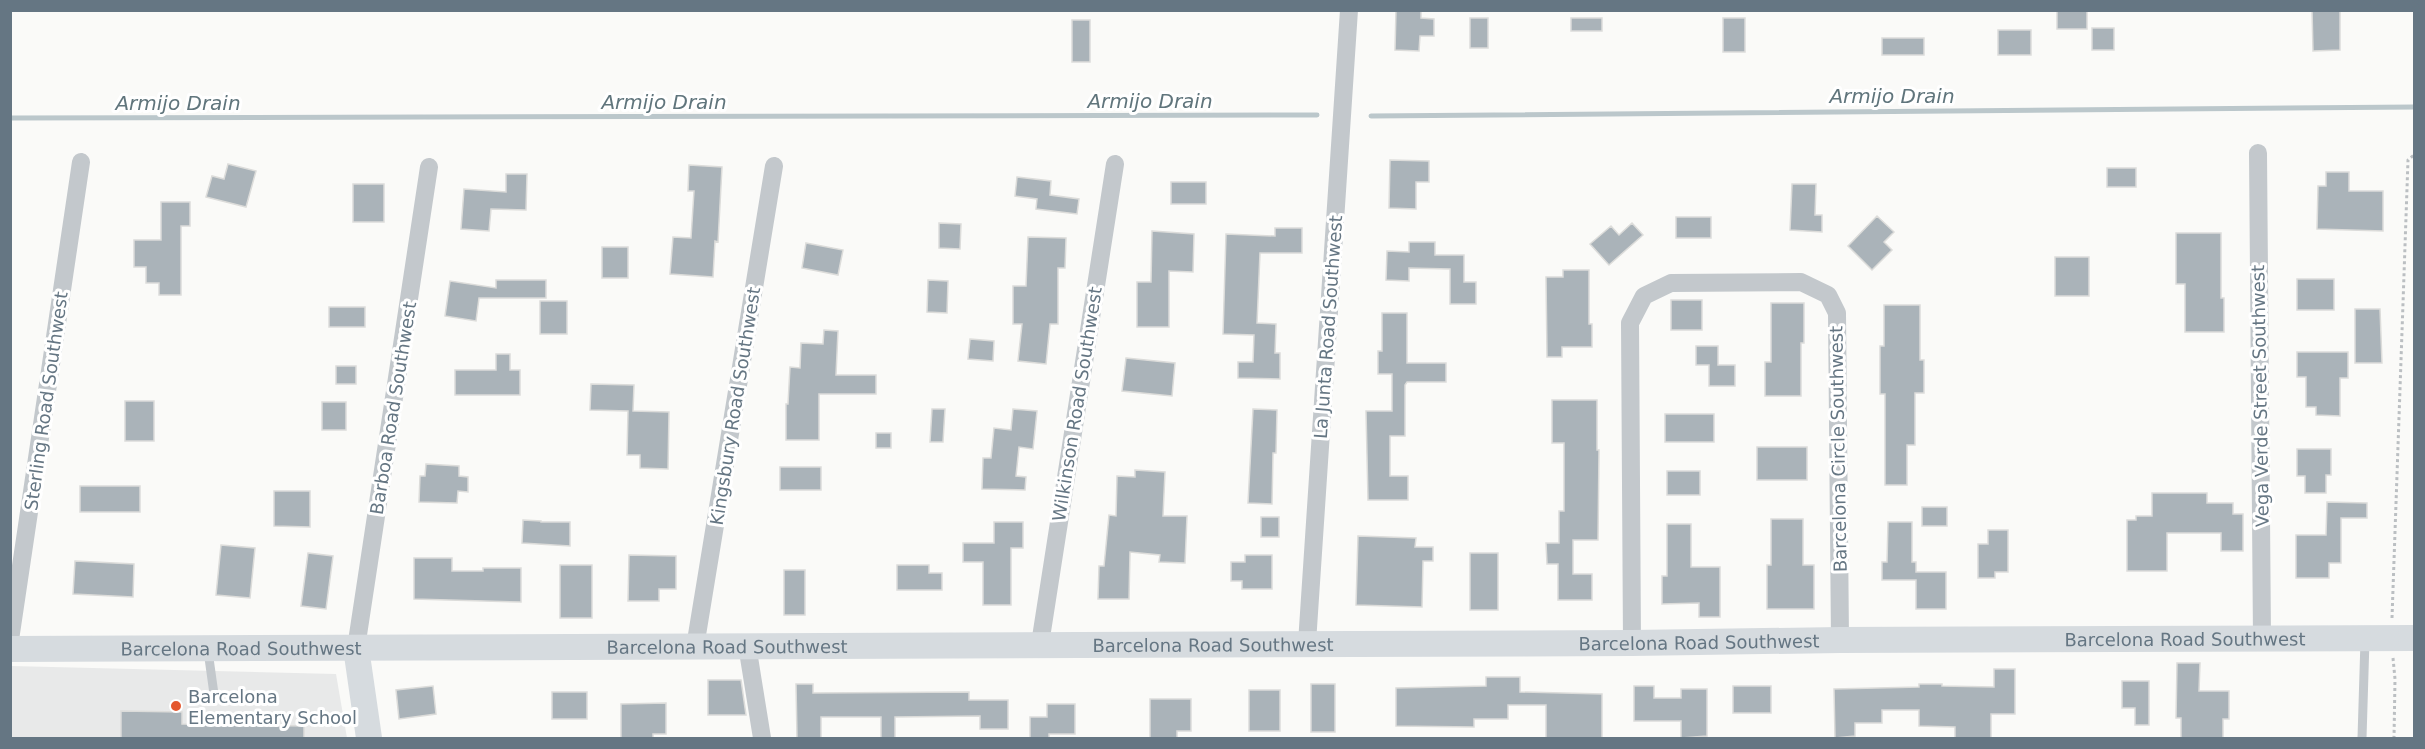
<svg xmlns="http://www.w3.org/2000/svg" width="2425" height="749" viewBox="0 0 2425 749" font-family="'DejaVu Sans',sans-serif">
	<rect width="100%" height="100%" fill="#fafaf8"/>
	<path fill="#e8e9e9" d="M11,666L336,674L347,738H11Z"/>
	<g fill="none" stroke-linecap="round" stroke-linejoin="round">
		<path stroke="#bbc7cb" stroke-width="5" d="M1371,116L2414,107
			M10,118L1317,115"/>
	</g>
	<path fill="#aab3b9" stroke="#dcdcda" stroke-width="1.5" d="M1396,10H1421V18L1434,19V36H1420L1419,51L1395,50Z
		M2057,10H2087V29H2057Z
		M2312,10H2340V50L2313,51Z
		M1470,18H1488V48H1470Z
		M1571,18H1602V31H1571Z
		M1723,18H1745V52H1723Z
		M1072,20H1090V62H1072Z
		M2092,28H2114V50H2092Z
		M1998,30H2031V55H1998Z
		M1882,38H1924V55H1882Z
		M1390,160L1429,161V182H1416V209L1389,208Z
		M228,164L256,171L246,207L206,197L212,176L224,179Z
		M689,165L722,167L718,242L715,241L713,277L670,274L673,237L691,238L694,191H688Z
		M2107,168H2136V187H2107Z
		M2326,172H2349V191H2383V231L2317,229L2318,186H2326Z
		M506,174H527L526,210L491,209L489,231L461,229L464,189L506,192Z
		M1017,177L1051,181L1050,195L1079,199L1077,214L1036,209L1037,199L1015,196Z
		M1171,182H1206V204H1171Z
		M353,184H384V222H353Z
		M1792,184H1816L1815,215H1822V232L1790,230Z
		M161,202H190V226H181V295H159V283H146V267H134V240H161Z
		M1877,216L1894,232L1884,242L1892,250L1872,270L1848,246Z
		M1676,217H1711V238H1676Z
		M939,223L961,224L960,249L939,248Z
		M1632,223L1643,235L1609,265L1590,244L1611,226L1619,235Z
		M1275,228H1302V253H1260L1257,323L1276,324L1275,353H1280V379L1238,378V362H1253L1254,335L1223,334L1226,234L1275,236Z
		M1152,231L1194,234L1193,272L1169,271V327H1137V282H1151Z
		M2176,233H2221V298H2224V332H2185V284H2176Z
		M1028,237L1066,238L1065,268H1058V324H1050L1046,364L1018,361L1022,324H1013V286H1026Z
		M1409,242H1435V255H1464V282H1476V304H1450V269L1409,268V281L1386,280L1387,251L1409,252Z
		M806,243L843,250L838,275L802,268Z
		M602,247H628V278H602Z
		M2055,257H2089V296H2055Z
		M1563,270H1589V324H1592V347H1562V357H1547L1546,277H1563Z
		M2297,279H2334V310H2297Z
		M496,280H546V298H479L476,321L445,316L450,281L496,288Z
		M928,280L948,281L947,313L927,312Z
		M1671,300H1702V330H1671Z
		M540,301H567V334H540Z
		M1771,303H1804V343H1801V396H1765V362H1771Z
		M1884,305H1920V360H1924V393H1915V445H1907V485H1885V394H1880V346H1884Z
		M329,307H365V327H329Z
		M2355,309H2380L2382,363H2355Z
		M1382,313H1407V363H1446V382H1407L1405,385V436H1390V476H1408V500H1368L1366,411H1392V374H1378V351H1382Z
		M824,330L838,331L836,375H876V394H819V440H786V404H788L790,367L800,368L801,343L823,344Z
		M970,339L994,341L993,361L968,359Z
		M1696,346H1718V365H1735V386H1709V365H1696Z
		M2297,352H2348V378H2340V416L2316,415V407H2306V377H2297Z
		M496,354H510V370H520V395H455V370H496Z
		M1126,358L1175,363L1172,396L1122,391Z
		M336,366H356V384H336Z
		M591,384L634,385L633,411L669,412L668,469L640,468V455H627L628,411L590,410Z
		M1552,400H1597V450H1599L1598,540H1573V574H1592V600H1558V564H1547L1546,543H1559V511H1564V443H1552Z
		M125,401H154V441H125Z
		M322,402H346V430H322Z
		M932,409H945L943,442H930Z
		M1013,409L1037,411L1033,449L1019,447L1016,476L1026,477L1025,490L982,489L983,458H991L994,428L1011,430Z
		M1253,409L1277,410L1276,453H1273L1272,504L1248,503Z
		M1665,414H1714V442H1665Z
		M876,433H891V448H876Z
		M1757,447H1807V480H1757Z
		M2297,449H2331V475H2326V493H2305V476H2297Z
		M426,464L459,466V476L468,477V492L458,491L457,503L419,502L420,476H425Z
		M780,467H821V490H780Z
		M1135,470L1165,472L1163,516H1187L1185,563L1159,562L1160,555L1130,552L1129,599H1098L1099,566H1104L1109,515L1116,516L1117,476L1135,477Z
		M1667,471H1700V495H1667Z
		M80,486H140V512H80Z
		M274,491H310V527L274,526Z
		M2152,493H2207V503H2233V514H2243V551H2221V533H2167V571H2127V520H2136V516H2152Z
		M2327,502L2367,503V518H2341V563H2329V578H2296V535H2326Z
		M1922,507H1947V526H1922Z
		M1261,517H1279V537H1261Z
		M1771,519H1803V565H1814V609H1767V565H1771Z
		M523,520L541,521V522H570V546L522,543Z
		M994,522H1023V548H1011V605H983V562H963V543H994Z
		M1888,522H1912V562H1916V572H1946V609H1916V580H1882V562H1887Z
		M1667,524H1691V567H1720V617H1699V603L1662,604V576H1667Z
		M1988,530H2008V572H1995V578H1978V544H1988Z
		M1358,536L1416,538L1415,547H1433V561H1423L1422,607L1356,605Z
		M221,545L255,548L250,598L216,595Z
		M308,553L333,556L326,609L301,606Z
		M1470,553H1498V610H1470Z
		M629,555L676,556V589H659V601H628Z
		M1245,555H1272V589H1242V581H1231V562H1245Z
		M414,558H452V571H483V568H521V602L414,599Z
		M75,561L134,564L133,597L73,594Z
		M560,565H592V618H560Z
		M897,565H929V573H942V590H897Z
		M784,570H805V615H784Z
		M2177,663H2200L2199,691H2229V719H2223V738H2181V718H2176Z
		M1994,669H2015V714H1991V738H1955V727L1919,726V710H1882V723H1855V736L1835,738L1834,689L1919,687V684H1942V686L1994,687Z
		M1486,677H1520V692L1602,694V738H1546V705H1508V719H1474V727L1396,726V688L1486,686Z
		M708,680H741L746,715H708Z
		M2122,681H2149V725H2135V708H2122Z
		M796,684H813V693L969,692V700H1008V729H980V716L895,717V738H881V717H821V738H797Z
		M1311,684H1335V732H1311Z
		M433,686L436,714L399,719L396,690Z
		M1634,686H1654V698H1681V689H1707V736L1681,738V721H1634Z
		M1733,686H1771V713H1733Z
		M1249,690H1280V731H1249Z
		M552,692H587V719H552Z
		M1150,699H1191V731H1177V738H1150Z
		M666,703V734H653V738H621V704Z
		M1047,704H1075V734H1049V738H1030V717H1047Z
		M121,711L182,712V724L304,726V738H121Z"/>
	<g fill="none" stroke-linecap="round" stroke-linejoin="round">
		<path stroke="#bbbfc2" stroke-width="3" stroke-dasharray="3 3" stroke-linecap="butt" d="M2392,618L2408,160L2414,155
			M2393,658L2395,679L2394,738"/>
		<path stroke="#c3c8cc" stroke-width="9" d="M208,651L214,694
			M2362,738L2365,640"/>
		<path stroke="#c3c8cc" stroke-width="18" d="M2258,153L2262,638
			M10,640L81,162
			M1307,643L1349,10
			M1632,643L1630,323L1644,296L1671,283L1801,282L1828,295L1837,313L1840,640
			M1040,644L1115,164
			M747,645L762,738
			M695,647L774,166
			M356,648L429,167"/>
		<g stroke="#d6dbdf" stroke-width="26">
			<path d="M356,648L369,738"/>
			<path id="s1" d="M10,649L1632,643L1840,640L2414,638"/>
		</g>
	</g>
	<circle fill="#e4572e" stroke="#fff" stroke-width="2" cx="176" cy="706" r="6"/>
	<g text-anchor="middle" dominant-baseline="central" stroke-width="6" stroke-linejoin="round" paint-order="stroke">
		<g font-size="18" fill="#657683" stroke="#fff">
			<text transform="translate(1328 327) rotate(-86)">La Junta Road Southwest</text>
			<text transform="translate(2260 396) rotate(-91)">Vega Verde Street Southwest</text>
			<text transform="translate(46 401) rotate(-82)">Sterling Road Southwest</text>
			<text transform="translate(1077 404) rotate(-81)">Wilkinson Road Southwest</text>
			<text transform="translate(735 406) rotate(-81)">Kingsbury Road Southwest</text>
			<text transform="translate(393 408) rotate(-81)">Barboa Road Southwest</text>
			<text transform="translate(1838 449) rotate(-91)">Barcelona Circle Southwest</text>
			<text stroke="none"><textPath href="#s1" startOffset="2175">Barcelona Road Southwest</textPath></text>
			<text stroke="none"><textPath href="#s1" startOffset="1689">Barcelona Road Southwest</textPath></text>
			<text stroke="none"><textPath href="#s1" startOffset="1203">Barcelona Road Southwest</textPath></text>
			<text stroke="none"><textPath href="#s1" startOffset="717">Barcelona Road Southwest</textPath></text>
			<text stroke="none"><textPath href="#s1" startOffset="231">Barcelona Road Southwest</textPath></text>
		</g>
		<g font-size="18" fill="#657683" stroke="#fff" text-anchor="start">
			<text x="188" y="696">Barcelona<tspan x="188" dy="21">Elementary School</tspan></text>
		</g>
		<g font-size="20" font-style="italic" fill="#60757c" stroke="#fff">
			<text x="1892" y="96">Armijo Drain</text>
			<text x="1150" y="101">Armijo Drain</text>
			<text x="664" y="102">Armijo Drain</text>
			<text x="178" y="103">Armijo Drain</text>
		</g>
	</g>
	<rect width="2425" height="749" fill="none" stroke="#657683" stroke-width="24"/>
</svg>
